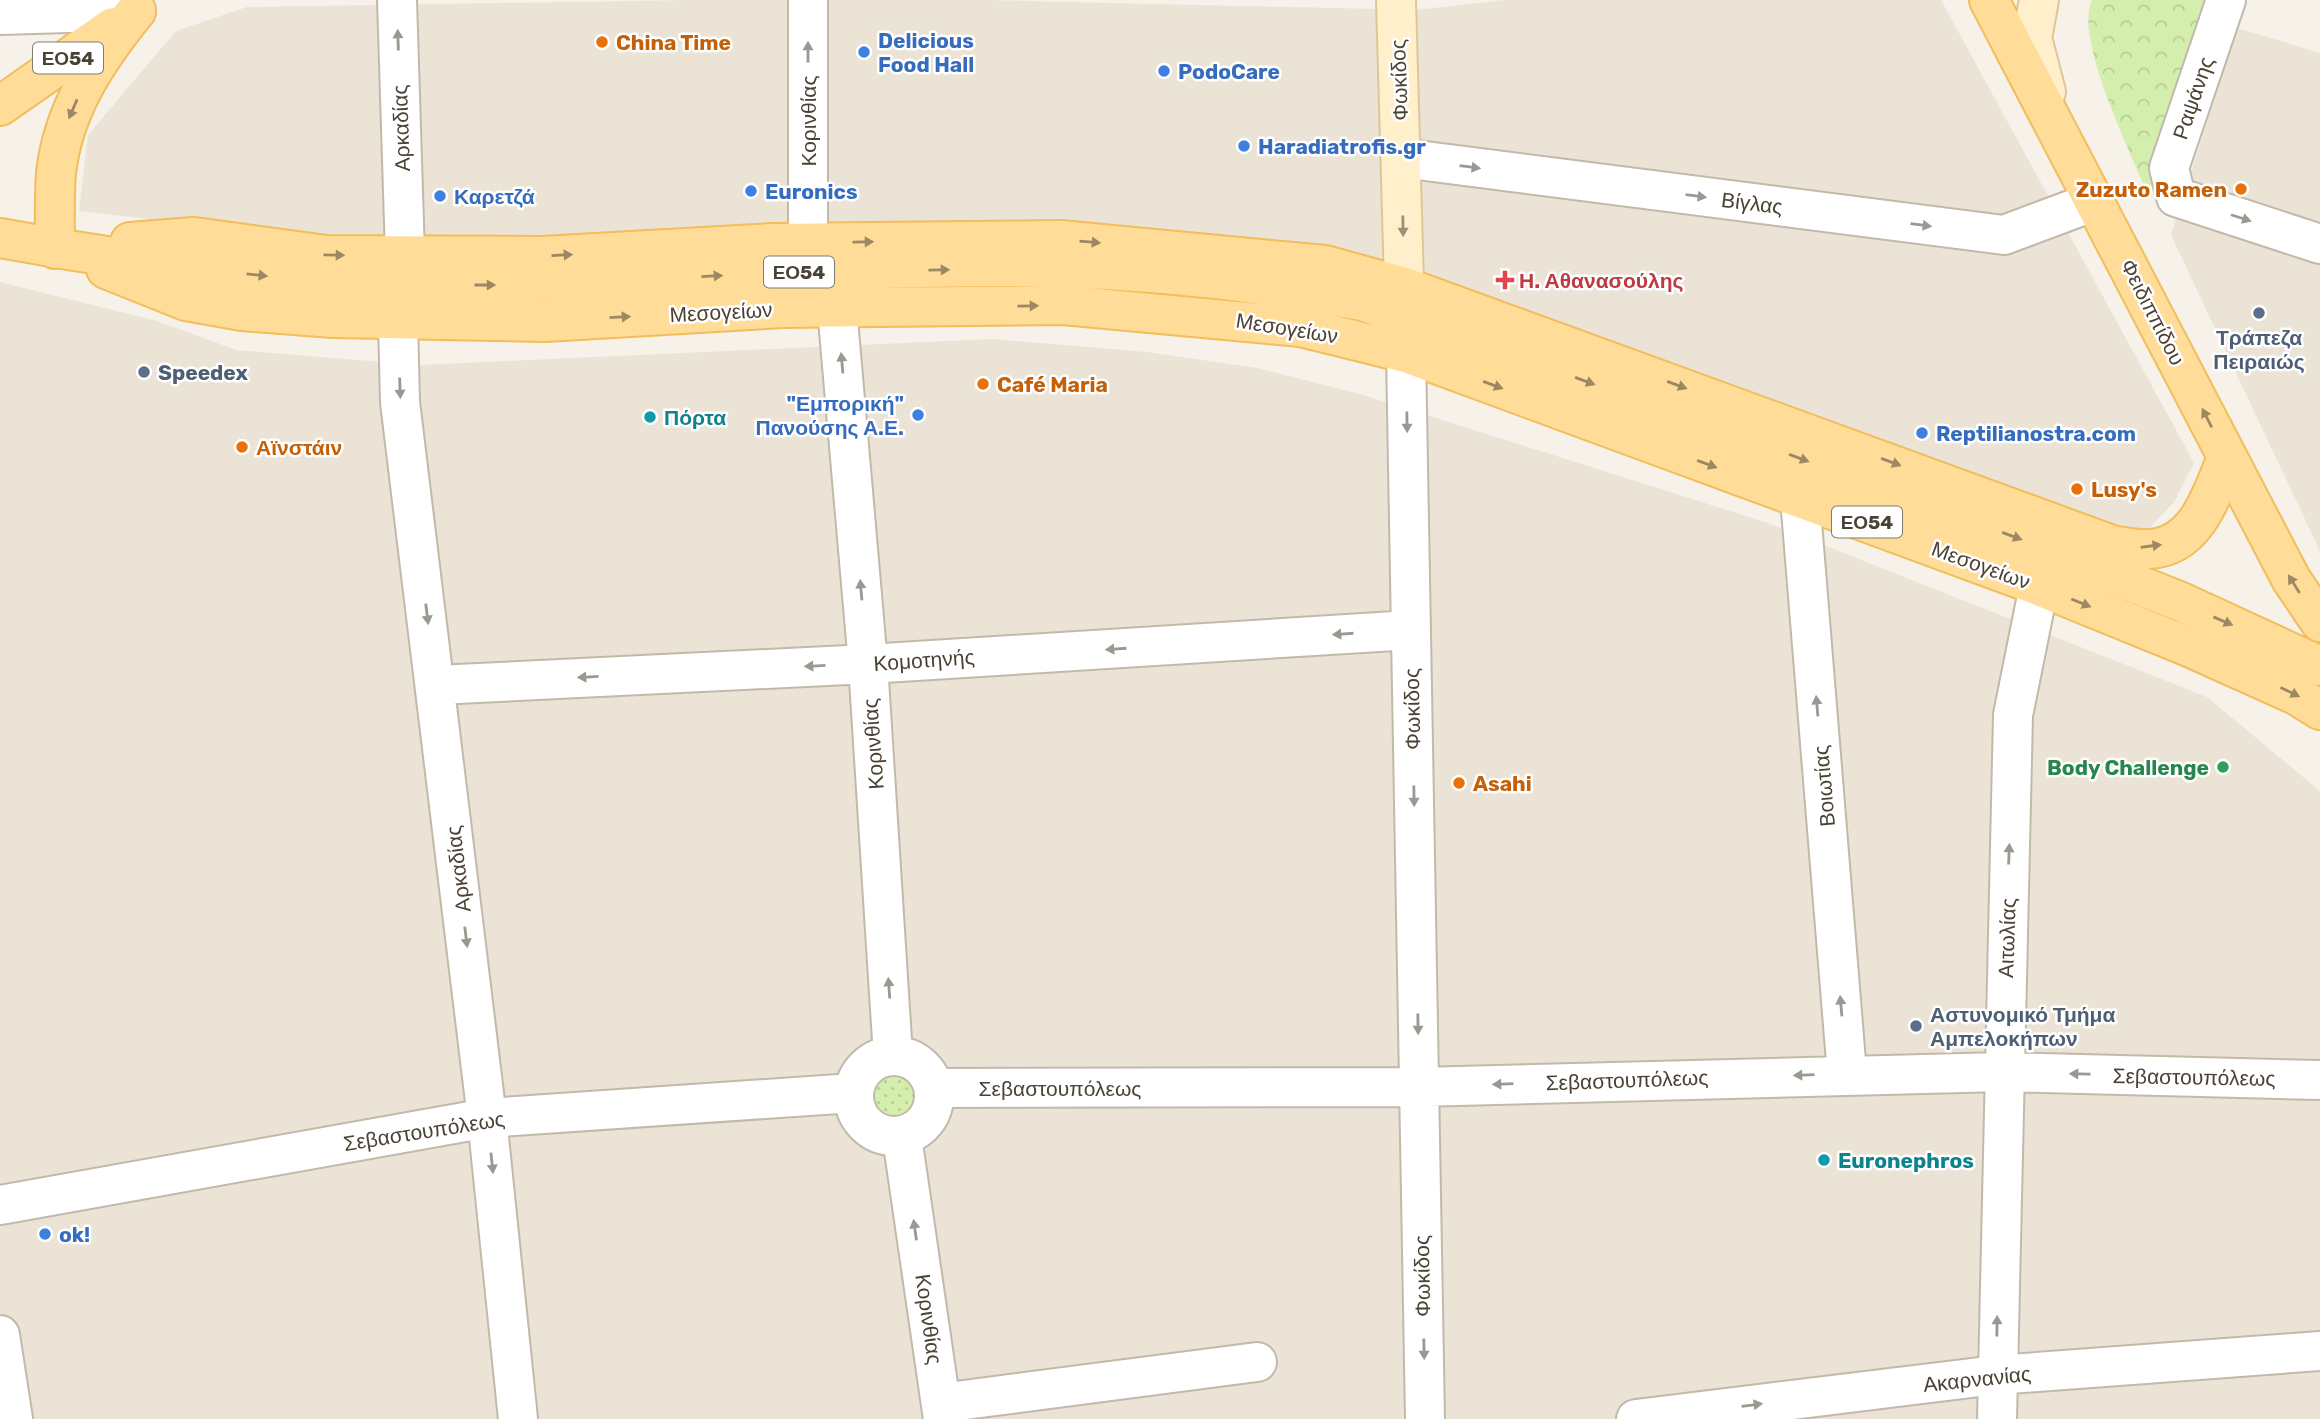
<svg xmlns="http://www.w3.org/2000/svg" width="2320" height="1419" viewBox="0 0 2320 1419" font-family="Rubik,sans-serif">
	<defs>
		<pattern id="grass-dots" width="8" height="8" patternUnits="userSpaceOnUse" patternTransform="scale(1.75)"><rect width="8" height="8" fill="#d4efad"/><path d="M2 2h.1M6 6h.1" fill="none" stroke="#b8ce95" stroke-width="1.8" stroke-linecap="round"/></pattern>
		<pattern id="forest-crowns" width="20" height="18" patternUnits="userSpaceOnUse" patternTransform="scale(1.75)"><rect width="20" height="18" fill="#d4efad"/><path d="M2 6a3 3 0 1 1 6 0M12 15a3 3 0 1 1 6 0" fill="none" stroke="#b8ce95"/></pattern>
	</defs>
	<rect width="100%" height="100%" fill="#f6f1e9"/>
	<path fill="#ebe3d6" d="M691,0H985L1416,10L1505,0H1941L2194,463L2174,502L2149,528L2120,541L1393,271L380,246L79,211L88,135L176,31L247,7Z
		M2237,28L2320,53V551L2171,235Z
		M0,282L157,321L236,350L419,365L992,339L1147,352L1257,368L1360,394L1768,523L2207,697L2320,791V1419H0Z"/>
	<path fill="url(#grass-dots)" d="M869 1094a26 26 0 1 1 52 0a26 26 0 1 1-52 0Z"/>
	<path fill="url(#forest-crowns)" d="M2092,0H2213L2148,195C2132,155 2073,37 2092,0Z"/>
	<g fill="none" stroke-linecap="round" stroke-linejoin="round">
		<g stroke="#c3b9aa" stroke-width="42">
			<path id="street" d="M397,0L405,255
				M808,0V243
				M2226,0L2169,168L2176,197L2320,244
				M0,15L136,11L131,0
				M1402,158L2004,235L2095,201
				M837,308L868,664L893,1056
				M398,320L400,402L487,1118L518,1419
				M1406,353L1425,1419
				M1800,498L1847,1074
				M436,685L868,664L1411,630
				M854 1096a40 40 0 1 1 80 0a40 40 0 1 1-80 0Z
				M934,1088L1419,1087L2002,1072L2320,1080
				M902,1137L943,1419
				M0,1205L487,1118L853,1093
				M0,1335L13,1419
				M941,1403L1257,1362
				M1636,1419L1996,1375L2320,1351
				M1997,1419L2013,715L2039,586"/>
		</g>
		<g stroke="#dec795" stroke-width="42">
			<path id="secondary" d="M1396,0L1405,320
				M2039,0L2032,38L2046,92"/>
		</g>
		<g stroke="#f2bd5b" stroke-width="42">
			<path id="primary" d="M1989,0L2291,579L2320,622
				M0,106L113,27
				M0,238C158,268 318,285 478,285C672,284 867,262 1062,268C1162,271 1264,283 1362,301L2052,551L2179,601L2320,666
				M130,242L194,237L326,255L542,256L772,243L1060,240L1325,265L1405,287L2115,546C2126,547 2138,550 2149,549C2197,547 2212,494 2227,457
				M55,249C55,224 54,198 56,173C63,110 97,59 136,11
				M106,269L186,301L242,311L333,318L545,322L783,308L1063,305L1301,327L1406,353L2039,586L2189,647L2296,695L2320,710"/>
		</g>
		<use href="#street" stroke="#fff" stroke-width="38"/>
		<use href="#secondary" stroke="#ffefca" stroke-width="38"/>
		<use href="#primary" stroke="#fd9" stroke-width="38"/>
	</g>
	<defs><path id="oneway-solid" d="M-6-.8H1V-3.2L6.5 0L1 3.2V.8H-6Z" transform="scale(1.75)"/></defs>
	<g fill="#9c9790">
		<use href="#oneway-solid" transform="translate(398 40) rotate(-92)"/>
		<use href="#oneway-solid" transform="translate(808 52) rotate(-90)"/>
		<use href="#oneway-solid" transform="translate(1470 167) rotate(7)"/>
		<use href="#oneway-solid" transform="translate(1696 196) rotate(7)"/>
		<use href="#oneway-solid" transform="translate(2241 218) rotate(18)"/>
		<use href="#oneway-solid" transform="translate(1921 225) rotate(7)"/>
		<use href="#oneway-solid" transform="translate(842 363) rotate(-95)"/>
		<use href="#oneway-solid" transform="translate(400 388) rotate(88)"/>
		<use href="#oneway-solid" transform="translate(1407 422) rotate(89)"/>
		<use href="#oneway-solid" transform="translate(861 590) rotate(-95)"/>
		<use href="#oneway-solid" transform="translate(427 614) rotate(83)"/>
		<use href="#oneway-solid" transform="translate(1343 634) rotate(176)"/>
		<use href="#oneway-solid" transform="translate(1116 649) rotate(176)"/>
		<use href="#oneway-solid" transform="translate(815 666) rotate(177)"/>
		<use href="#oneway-solid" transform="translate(588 677) rotate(177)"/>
		<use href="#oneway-solid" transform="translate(1817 706) rotate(-95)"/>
		<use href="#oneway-solid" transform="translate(1414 796) rotate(89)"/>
		<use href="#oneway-solid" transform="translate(2009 854) rotate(-88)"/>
		<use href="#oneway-solid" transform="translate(466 937) rotate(83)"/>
		<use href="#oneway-solid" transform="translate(889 988) rotate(-94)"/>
		<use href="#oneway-solid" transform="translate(1841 1006) rotate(-95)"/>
		<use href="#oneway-solid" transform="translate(1418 1024) rotate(89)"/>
		<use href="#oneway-solid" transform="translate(2080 1074) rotate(-179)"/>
		<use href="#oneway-solid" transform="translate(1804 1075) rotate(178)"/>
		<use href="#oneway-solid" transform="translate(1503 1084) rotate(178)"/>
		<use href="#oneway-solid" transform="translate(492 1163) rotate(84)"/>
		<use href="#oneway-solid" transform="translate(915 1230) rotate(-98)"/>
		<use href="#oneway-solid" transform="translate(1997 1326) rotate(-89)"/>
		<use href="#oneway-solid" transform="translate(1424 1349) rotate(89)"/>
		<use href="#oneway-solid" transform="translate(1752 1405) rotate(-7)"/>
	</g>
	<g fill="#9c8863">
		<use href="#oneway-solid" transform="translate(73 109) rotate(113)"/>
		<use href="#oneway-solid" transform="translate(863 242) rotate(-1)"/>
		<use href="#oneway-solid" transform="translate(1090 242) rotate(5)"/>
		<use href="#oneway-solid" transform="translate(334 255) rotate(1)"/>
		<use href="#oneway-solid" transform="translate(562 255) rotate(-3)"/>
		<use href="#oneway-solid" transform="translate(939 270) rotate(-1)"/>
		<use href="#oneway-solid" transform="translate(257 275) rotate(6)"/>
		<use href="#oneway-solid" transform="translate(712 276) rotate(-3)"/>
		<use href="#oneway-solid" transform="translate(485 285)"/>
		<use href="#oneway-solid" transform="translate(1028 306) rotate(-1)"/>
		<use href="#oneway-solid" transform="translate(620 317) rotate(-3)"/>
		<use href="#oneway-solid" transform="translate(1585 381) rotate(20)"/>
		<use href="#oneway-solid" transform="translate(1493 385) rotate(20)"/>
		<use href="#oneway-solid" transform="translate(1677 385) rotate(20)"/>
		<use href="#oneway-solid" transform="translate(2207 418) rotate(-117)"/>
		<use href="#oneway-solid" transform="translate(1799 458) rotate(20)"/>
		<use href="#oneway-solid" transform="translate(1891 462) rotate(20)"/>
		<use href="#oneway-solid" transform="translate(1707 464) rotate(20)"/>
		<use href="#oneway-solid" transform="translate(2012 536) rotate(20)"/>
		<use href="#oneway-solid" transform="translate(2151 546) rotate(-8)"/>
		<use href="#oneway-solid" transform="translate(2294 584) rotate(-122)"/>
		<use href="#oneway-solid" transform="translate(2081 603) rotate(22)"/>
		<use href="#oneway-solid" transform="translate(2223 621) rotate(23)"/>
		<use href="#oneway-solid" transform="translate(2290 692) rotate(26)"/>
	</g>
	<use fill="#9c9079" href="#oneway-solid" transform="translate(1403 226) rotate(89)"/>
	<g fill="#e8710a" stroke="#fff" stroke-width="2.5">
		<circle cx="602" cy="42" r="7"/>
		<circle cx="2241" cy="189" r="7"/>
		<circle cx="983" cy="384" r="7"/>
		<circle cx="242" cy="447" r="7"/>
		<circle cx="2077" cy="489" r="7"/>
		<circle cx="1459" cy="783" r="7"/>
	</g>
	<g fill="#3f7fe0" stroke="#fff" stroke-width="2.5">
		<circle cx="864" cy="52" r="7"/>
		<circle cx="1164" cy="71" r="7"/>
		<circle cx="1244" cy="146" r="7"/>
		<circle cx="751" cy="191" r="7"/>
		<circle cx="440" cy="196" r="7"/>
		<circle cx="918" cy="415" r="7"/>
		<circle cx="1922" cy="433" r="7"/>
		<circle cx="45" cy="1234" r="7"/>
	</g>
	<path fill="#e0444e" stroke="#fff" stroke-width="2.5" d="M1501.5 269.5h7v7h7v7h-7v7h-7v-7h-7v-7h7z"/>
	<g fill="#5c6f8a" stroke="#fff" stroke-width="2.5">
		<circle cx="2259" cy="313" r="7"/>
		<circle cx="144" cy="372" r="7"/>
		<circle cx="1916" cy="1026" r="7"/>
	</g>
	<g fill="#0f9aa8" stroke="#fff" stroke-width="2.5">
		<circle cx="650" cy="417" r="7"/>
		<circle cx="1824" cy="1160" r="7"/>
	</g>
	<circle fill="#2e9e5b" stroke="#fff" stroke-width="2.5" cx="2223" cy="767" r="7"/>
	<g text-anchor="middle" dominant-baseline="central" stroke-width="5" stroke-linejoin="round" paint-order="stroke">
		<g fill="#fff" stroke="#817b72" stroke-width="2">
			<rect x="33" y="42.5" width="70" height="31" rx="5"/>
			<rect x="764" y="256.5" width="70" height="31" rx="5"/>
			<rect x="1832" y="506.5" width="70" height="31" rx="5"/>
		</g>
		<g font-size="19" font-weight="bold" fill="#4b4236">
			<text x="68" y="58">ΕΟ54</text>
			<text x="799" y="272">ΕΟ54</text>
			<text x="1867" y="522">ΕΟ54</text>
		</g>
		<g font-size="21" font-weight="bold" fill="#366cbe" stroke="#fff" text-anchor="start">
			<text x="878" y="40">Delicious<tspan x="878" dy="24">Food Hall</tspan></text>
			<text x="1178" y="71">PodoCare</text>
			<text x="1258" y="146">Haradiatrofis.gr</text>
			<text x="765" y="191">Euronics</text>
			<text x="454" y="196">Καρετζά</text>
			<text x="904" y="403" text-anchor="end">"Εμπορική"<tspan x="904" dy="24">Πανούσης Α.Ε.</tspan></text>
			<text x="1936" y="433">Reptilianostra.com</text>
			<text x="59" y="1234">ok!</text>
		</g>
		<g font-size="21" font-weight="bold" fill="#c56008" stroke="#fff" text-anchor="start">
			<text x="616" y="42">China Time</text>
			<text x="2227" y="189" text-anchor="end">Zuzuto Ramen</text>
			<text x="997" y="384">Café Maria</text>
			<text x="256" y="447">Αϊνστάιν</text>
			<text x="2091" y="489">Lusy's</text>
			<text x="1473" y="783">Asahi</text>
		</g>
		<g font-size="21" fill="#4b4236" stroke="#fff">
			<text transform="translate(1399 80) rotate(-92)">Φωκίδος</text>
			<text transform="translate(2193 98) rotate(-71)">Ραψάνης</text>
			<text transform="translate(808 121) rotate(-90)">Κορινθίας</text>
			<text transform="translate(401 128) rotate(-92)">Αρκαδίας</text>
			<text transform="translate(1752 203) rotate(7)">Βίγλας</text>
			<text transform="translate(721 312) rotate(-3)">Μεσογείων</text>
			<text transform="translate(2153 312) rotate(63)">Φειδιππίδου</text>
			<text transform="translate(1287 328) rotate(9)">Μεσογείων</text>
			<text transform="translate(1981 565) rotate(20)">Μεσογείων</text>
			<text transform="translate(924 660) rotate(-4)">Κομοτηνής</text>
			<text transform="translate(1412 709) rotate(-91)">Φωκίδος</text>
			<text transform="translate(873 744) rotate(-94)">Κορινθίας</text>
			<text transform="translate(1824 786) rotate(-95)">Βοιωτίας</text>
			<text transform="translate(458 869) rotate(-97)">Αρκαδίας</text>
			<text transform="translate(2007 938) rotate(-88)">Αιτωλίας</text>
			<text transform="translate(2194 1077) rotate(1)">Σεβαστουπόλεως</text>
			<text transform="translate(1627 1080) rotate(-2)">Σεβαστουπόλεως</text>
			<text x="1060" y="1088">Σεβαστουπόλεως</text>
			<text transform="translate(424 1131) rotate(-9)">Σεβαστουπόλεως</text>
			<text transform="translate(1422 1276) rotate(-91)">Φωκίδος</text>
			<text transform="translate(929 1319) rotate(82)">Κορινθίας</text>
			<text transform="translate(1977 1379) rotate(-6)">Ακαρνανίας</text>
		</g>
		<g font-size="21" font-weight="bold" fill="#be3a42" stroke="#fff" text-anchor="start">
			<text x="1519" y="280">Η. Αθανασούλης</text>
		</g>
		<g font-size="21" font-weight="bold" fill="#4e5e75" stroke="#fff" text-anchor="start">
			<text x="2259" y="337" text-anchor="middle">Τράπεζα<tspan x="2259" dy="24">Πειραιώς</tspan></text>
			<text x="158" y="372">Speedex</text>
			<text x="1930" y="1014">Αστυνομικό Τμήμα<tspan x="1930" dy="24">Αμπελοκήπων</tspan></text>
		</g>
		<g font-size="21" font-weight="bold" fill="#0d838f" stroke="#fff" text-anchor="start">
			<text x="664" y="417">Πόρτα</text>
			<text x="1838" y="1160">Euronephros</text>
		</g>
		<g font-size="21" font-weight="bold" fill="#27864d" stroke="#fff" text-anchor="end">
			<text x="2209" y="767">Body Challenge</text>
		</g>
	</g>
</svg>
